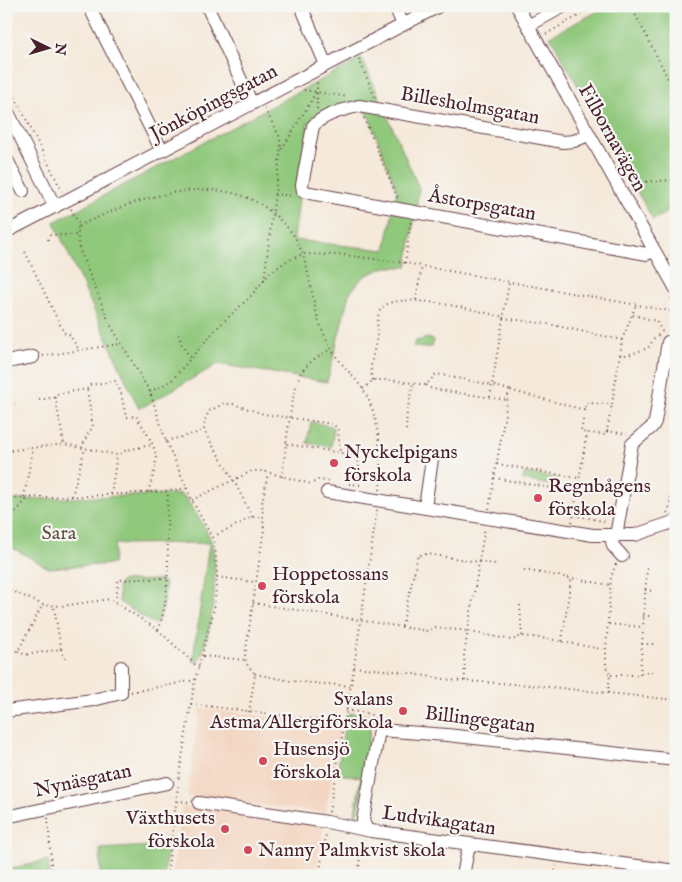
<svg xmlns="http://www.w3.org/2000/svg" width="682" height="882" viewBox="0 0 682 882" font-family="'IM FELL English',serif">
	<rect width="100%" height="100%" fill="#f6f6f2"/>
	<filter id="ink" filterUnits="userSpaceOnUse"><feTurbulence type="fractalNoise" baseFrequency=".02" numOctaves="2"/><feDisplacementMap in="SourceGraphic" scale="10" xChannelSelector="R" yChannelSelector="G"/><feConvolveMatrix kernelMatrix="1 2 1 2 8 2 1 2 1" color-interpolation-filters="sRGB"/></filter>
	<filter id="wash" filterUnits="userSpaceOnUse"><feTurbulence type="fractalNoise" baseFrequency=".0096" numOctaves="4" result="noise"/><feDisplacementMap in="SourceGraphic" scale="20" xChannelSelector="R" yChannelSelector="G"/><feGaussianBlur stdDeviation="1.12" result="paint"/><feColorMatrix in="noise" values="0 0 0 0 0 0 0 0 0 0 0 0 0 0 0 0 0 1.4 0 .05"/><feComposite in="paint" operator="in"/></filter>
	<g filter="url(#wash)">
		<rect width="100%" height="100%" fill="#f5e9da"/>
		<path fill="#f3d4bf" d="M200,708L340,726L326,813L187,797Z
			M182,806L324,824L316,876H172Z"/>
		<path fill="#90c87b" stroke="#6d7453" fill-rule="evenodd" d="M608,6H676V207L653,220L550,36Z
			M362,58L419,188L407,267H385L363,277L349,294L327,382L218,364L139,409L54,222ZM357,101L368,114L397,191L385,250L294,240L308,123Z
			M428,338L434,340L432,347L421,348L413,346L416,341Z
			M311,422L331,426L334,429L331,447L307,443Z
			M524,473L557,478L556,486L523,480Z
			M180,494L185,497C193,510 209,531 212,544C219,573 212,636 198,662H194L193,659L209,543L115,544L113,564L48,568L6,544V500Z
			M161,580L165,583L164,604L157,623H153L119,602L118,586L121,581Z
			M351,713L370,716L374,721L371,723L357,821L354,820L361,777L337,774L345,722L347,715Z
			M168,845L164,876H101L100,849Z
			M48,860L49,876H6V870Z"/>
	</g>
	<g filter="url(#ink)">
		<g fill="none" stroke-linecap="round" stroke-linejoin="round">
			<g stroke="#643d45" stroke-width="14">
				<path id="minor" d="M89,6L162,151
					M207,6L252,104
					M301,6L326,65
					M395,6L403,25
					M517,6L676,289
					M528,26L564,6
					M6,108L55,207
					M588,135L574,141L563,142L359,106C345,109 323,115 313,126L302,185L303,191L310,193L647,254L653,251
					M6,158L23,191
					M6,232L439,6
					M6,362L33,357
					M327,492L593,535H635L676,521
					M425,507L432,459
					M611,536L613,546L622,556
					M616,536L632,444L652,427L655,422L668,342
					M6,711L93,700L121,693V667
					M199,803L327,822L371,831L676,871
					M6,817L167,783
					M366,828L363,820L379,730L447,735L676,760
					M463,876L469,844"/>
			</g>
			<path stroke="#643d45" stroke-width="2" stroke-dasharray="1 4" stroke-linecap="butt" d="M631,6L676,94
				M546,34L596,6
				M359,59L375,98
				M6,79L62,191
				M304,90L348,97
				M317,109V93
				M364,118L398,199
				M282,149L317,91V81
				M641,182L676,180
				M274,194L294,196
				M71,209L78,223V246L110,324L150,392L166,441L192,500L215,543L217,577L214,609L195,680L178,782
				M79,226C136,198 224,165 278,218C285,225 293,232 297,241C308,263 310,287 316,311C318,321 323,332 328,342C335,360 351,372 362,388C381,416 381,458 380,491
				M48,240L50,235H77
				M25,252L64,333L69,334L79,350
				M670,254L676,263
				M405,263L411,221
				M264,280L281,147L279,135L264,108
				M671,298L676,307
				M416,300L422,266
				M633,315L656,321L663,333
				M503,318L548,324L622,340L612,404L586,403L585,410L509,390
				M179,334L181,343L190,358
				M622,340L636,305
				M620,355C630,356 638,351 648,348L655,337L660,334
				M43,356L119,344
				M373,380C367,367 376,349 377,335C378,326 376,317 381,309C395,288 480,312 504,317
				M426,385L432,389L507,400
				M363,389L373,380H391L426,385L436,374L492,385L490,397
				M150,392L171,381L217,328L250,297L270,273L285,262L303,254L344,255L405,263L676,312
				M39,400L55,397
				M6,405L16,403
				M585,410L581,432L606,435L612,404
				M406,430L407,411L413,384
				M607,431L627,434
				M166,441L204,431
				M287,444L353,455C363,463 358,473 356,485
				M82,448L87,435L93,427L87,389
				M6,451L64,444
				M497,464L578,478
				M282,477C285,454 291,391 301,373C307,363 320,355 331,349
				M494,478L576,492
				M349,484L360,485
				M148,492C151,482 155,471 156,460C157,447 143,427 136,416L126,417L121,393L116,381L90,385L87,389L58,394L55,397L64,444L117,455L127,450L151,445
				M111,494L117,455
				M72,496L85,448
				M24,497L33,448
				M6,498L88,496L168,491L186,488
				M192,500L252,471H263L311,484L318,480L330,481
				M489,509L509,390L492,385L509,283
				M667,513C674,503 668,477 676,459
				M574,515L608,522
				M252,517L233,479L204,431L205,420L209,411L223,404H233L264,414L333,424L338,429L340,452
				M572,522L587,433
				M6,523L29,497
				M213,537L252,517H263
				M524,570L610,585
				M217,577L254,582
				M6,588L43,605L62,606L110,599L158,630L200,669
				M645,590L654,591
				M116,602L118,580L167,578
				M253,603L427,631L434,628L461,630L512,640L522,636L549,639L606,650
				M520,605L522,636
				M643,616H651
				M609,624L643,627
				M402,626L418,555L427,554L479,562L485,527
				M158,630C174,589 165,536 168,491
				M562,641L571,579
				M642,644H654
				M61,649L64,658L68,659
				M18,651L25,655L61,649L54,607
				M6,653L18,651L42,606
				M203,656L245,660
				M354,667L403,672L450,680L530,685L676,700
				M641,673L652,672
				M255,674L291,681L350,686
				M611,675H640L647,567
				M465,681L464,655L479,562L497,564
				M131,692L195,680
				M608,693L610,675L606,667V650L611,577L616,564
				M191,704L342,723
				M346,710L370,714L376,719
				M249,712L255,674L246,663L245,656L264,529L262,503L268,473
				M177,801L189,802
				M329,812L354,667L377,510
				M48,818L52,876
				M167,876L178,786
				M319,876L326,834
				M361,876L359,864L363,839
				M554,876L556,866"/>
			<use href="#minor" stroke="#fff" stroke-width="12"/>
		</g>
	</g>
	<g fill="#d1495b" stroke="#f6f6f2" stroke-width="2">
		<circle cx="334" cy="463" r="5"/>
		<circle cx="538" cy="498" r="5"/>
		<circle cx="262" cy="586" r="5"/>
		<circle cx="403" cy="711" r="5"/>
		<circle cx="263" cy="761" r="5"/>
		<circle cx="225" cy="829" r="5"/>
		<circle cx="248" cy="850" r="5"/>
	</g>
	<g text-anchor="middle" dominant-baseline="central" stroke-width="4.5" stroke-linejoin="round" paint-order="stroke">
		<g font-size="20" fill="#4a1f2b" stroke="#f6f6f2">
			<text transform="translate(214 103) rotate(-28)">Jönköpingsgatan</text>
			<text transform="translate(470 106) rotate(10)">Billesholmsgatan</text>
			<text transform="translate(612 138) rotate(61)">Filbornavägen</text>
			<text transform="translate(482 205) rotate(10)">Åstorpsgatan</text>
			<text transform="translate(480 720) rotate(7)">Billingegatan</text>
			<text transform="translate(83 781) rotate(-12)">Nynäsgatan</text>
			<text transform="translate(439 821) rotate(8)">Ludvikagatan</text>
		</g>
		<g font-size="20" fill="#4a1f2b" stroke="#f6f6f2" text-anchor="start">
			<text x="344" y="452">Nyckelpigans<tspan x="344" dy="23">förskola</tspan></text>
			<text x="548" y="486">Regnbågens<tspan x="548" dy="23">förskola</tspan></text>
			<text x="272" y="574">Hoppetossans<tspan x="272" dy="23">förskola</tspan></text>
			<text x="393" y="699" text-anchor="end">Svalans<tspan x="393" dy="23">Astma/Allergiförskola</tspan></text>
			<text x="273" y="749">Husensjö<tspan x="273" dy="23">förskola</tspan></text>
			<text x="215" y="818" text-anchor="end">Växthusets<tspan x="215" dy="23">förskola</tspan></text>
			<text x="258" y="850">Nanny Palmkvist skola</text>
		</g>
		<g font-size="20" fill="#5f5243" stroke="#f6f6f2">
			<text x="59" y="533">Sara</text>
		</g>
	</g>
	<rect width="682" height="882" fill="none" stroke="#f6f6f2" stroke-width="25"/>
	<g transform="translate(48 48) rotate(95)" stroke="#f6f6f2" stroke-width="4" paint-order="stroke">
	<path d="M0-4L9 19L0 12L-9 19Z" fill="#4a1f2b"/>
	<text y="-8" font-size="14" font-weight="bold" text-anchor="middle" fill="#4a1f2b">N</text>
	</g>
</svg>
